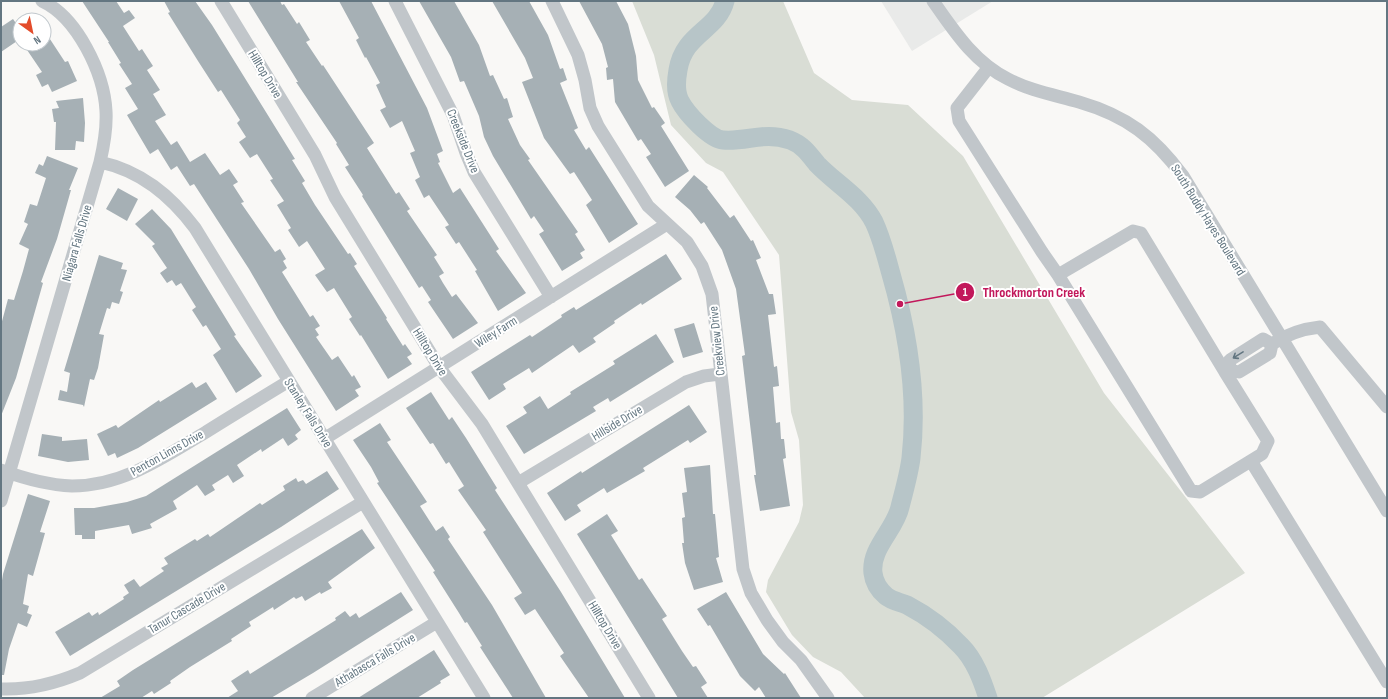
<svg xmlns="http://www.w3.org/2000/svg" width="1388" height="699" viewBox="0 0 1388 699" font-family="'Sofia Sans Condensed',sans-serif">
	<rect width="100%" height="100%" fill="#f9f8f6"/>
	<path fill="#e9eae9" d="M881,1H993L912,51Z"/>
	<path fill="#d9ddd5" d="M632,1H783L814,73L852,100L908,105L963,156L1104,393L1245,573L1042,698H865L841,672L813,657L792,635L766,592L768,580L799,522L803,505L799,440L791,412L779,255L723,172L706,163L671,125L654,55Z"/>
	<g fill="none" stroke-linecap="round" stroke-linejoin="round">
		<path stroke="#b7c5c8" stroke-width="19" d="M725,1C717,31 684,33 678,70C676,81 675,92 680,101C686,113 710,139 723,140C748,142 764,131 790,140C803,145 809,154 817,164C836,184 861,197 874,222C882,239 886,256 891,274C908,333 918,397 911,458C909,474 904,491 900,507C895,530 870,548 873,573C874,582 879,590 886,596C892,601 900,602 907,605C926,615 946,630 961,646C975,660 982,680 988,698"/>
	</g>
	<path fill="#a6b0b5" d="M82,1H116L124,13L129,10L135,18L123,26L139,51L142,49L153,66L147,70L160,90L153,94L166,115L155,121L171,145L177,141L190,162L205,153L220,175L229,169L238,182L233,185L244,202L241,203L275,252L280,249L286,259L283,261L287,268L282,272L310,317L313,315L320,326L315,329L319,335L316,337L332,360L338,356L352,377L354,375L361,387L355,390L359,396L336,411L278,319L249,269L194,184L190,186L177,166L171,170L158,149L150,154L127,115L138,109L125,88L132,84L119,64L121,63L108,42H109Z
		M164,1H195L212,25L295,159L292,160L305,181L302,183L315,205L348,254L350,253L357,264L354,266L387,318L386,319L403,346L405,344L412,354L407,357L412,364L388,379L361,335L360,336L349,319L352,317L334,288L327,292L315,275L325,269L307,241L299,247L288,230L291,228L277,205L284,201L270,180L273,179L257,154L250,158L239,142L246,137L237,123L240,120L221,90L218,92L198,61L168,13L170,12Z
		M248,1H280L282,5L284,4L297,24L299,22L310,40L306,42L322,66L323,65L374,143L367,148L396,194L399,192L410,209L407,211L437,255L434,257L444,273L439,276L443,283L452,297L456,294L478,323L453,339L428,302L431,300L422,286L419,288L362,196L363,195L345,167L349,165L336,144L337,143L296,82H298Z
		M339,1H371L427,108L443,151L437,154L440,162L438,163L453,193L460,188L499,249L496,251L526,293L498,311L475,271L477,270L459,242L456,244L445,227L449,225L429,195L424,198L415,180L420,177L410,153L415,151L402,121L390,128L380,110L386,107L376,85L380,83L366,57L365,58L356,40L359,38Z
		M419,1H454L479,45L490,76L493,75L504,99L507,98L513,117L508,119L520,145L530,159L528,160L578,232L575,234L585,250L580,253L583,258L562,271L539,234L544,231L534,216L531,219L493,156L484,137L479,116L464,81L460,82L451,57Z
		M492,1H529L548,35L560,69L563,68L567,80L560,83L578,128L574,130L586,150L589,147L638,224L609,243L586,205L592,200L574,172L570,174L544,138L522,82L533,78L525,58Z
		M579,1H616L628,24L636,56L638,80L652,108L654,107L665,123L661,126L689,171L665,187L646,157L651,154L641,139L638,141L615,102L613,79L607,80L606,68L608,67L602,44Z
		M13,19L20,29V39L1,52V27Z
		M44,30L65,62L68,61L77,81L52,92L48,84L42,87L36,75L42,72L23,44H44Z
		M83,98L85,123L84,142L76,141L75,150H55L56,122H54L52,109L59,108L56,101Z
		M47,156L78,168L69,190H71L57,239L41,282L43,283L16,378L1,416V325L8,299L14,300L23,271L29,249L19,244L28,224L24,222L30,204L37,206L46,178L35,173L39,164L43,166Z
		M694,175L708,187L707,188L730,218L734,215L751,241L753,240L761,258L756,260L769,294H773L776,314L768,315L774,367L777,366L779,386L773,387L776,423L780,422L781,439H784L786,458L783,459L790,506L760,511L754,475H756L742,356L745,355L736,289L722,250L704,222L701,224L690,210L675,197Z
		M118,188L138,199L127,221L106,209Z
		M152,209L171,229L236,335L234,336L262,376L236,393L213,355L221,349L206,325L203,327L192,310L196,307L181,283L176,286L172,280L167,283L160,273L167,268L152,246L155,244L135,224Z
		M666,254L682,279L642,305L641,303L614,321L615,323L593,338L596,342L579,353L573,345L532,373L529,368L503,384L506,389L489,400L471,372L530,335L532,337L562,317L561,315L574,307L576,310Z
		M99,255L123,263L121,269L127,270L120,291L123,292L119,304L112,302L110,309L107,308L99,334L104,335L98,368L94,380L90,379L84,407L83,405L58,400L60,390L67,392L70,373L64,371Z
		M694,323L703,352L683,358L674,329Z
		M656,334L674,362L610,402L608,398L593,407L596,411L524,454L506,426L527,413L523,407L540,396L548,409L571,394L570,392L615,364L613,361Z
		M192,382L196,388L206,382L217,399L138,448L117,458L115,453L108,456L97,434L116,425L118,428L159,400L160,402Z
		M431,392L449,420L452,417L466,438L497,488L495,490L561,592L625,698H589L560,656L564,653L535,609L525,615L514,598L522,593L483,532L486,530L458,490L464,486L449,462L446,464L433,443L430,444L406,408Z
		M689,405L707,432L690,443L688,440L643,468L645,471L607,493L604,488L577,505L581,511L565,521L547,493L581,471L582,473Z
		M287,408L301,430L295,435L298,439L288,446L283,438L262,452L261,449L237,465L244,476L233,483L228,475L212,485L215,490L205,496L197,485L173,501L177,509L150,524L152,528L132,534L129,525L95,531V539H82V535H75L74,508H94L127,502L146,496Z
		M380,423L391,440L387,442L427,502L420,506L436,531L443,526L450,537L448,539L492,605L546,698H513L480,647L482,646L467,622L465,623L459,613L433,572L435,571L377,483L379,482L371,467L353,440Z
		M42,434L62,437V441L87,439L89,460L68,462L38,456Z
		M710,465L713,514H715L719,557L716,558L723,582L694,590L685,563L682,543H684L682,518L685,517L682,493L687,492L684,468Z
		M327,471L339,489L281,527L70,656L55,632L89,612L92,616L98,612L99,615L124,599L123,597L129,593L124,585L134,579L140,587L164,571L161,568L168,564L164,558L195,539L197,541L208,534L210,537L260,503L262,505L285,490L283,486L296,478L298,482L303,480L306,484Z
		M28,494L50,501L40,532L45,533L33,576L28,574L23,604L29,606L27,613L32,615L27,627L18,623L9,649L4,675H1V587L3,574Z
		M607,514L618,531L611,535L639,580L642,578L667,616L662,619L682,651L693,667L696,666L707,683L701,687L708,698H678L577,534Z
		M362,529L375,548L328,582L332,588L321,594L320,592L305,601L302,596L296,599L294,597L274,610L273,607L249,622L251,626L231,639L232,641L190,667L170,681L171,683L154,694L152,691L141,698H100L120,686L117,681L133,670Z
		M401,592L413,610L313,673L271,698H227L238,691L231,681L248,670L250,674L336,620L335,618L345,611L350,617L356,613L359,618Z
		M726,592L763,654L784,674L785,673L801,698H766L759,687L755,691L740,676L710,625L708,626L697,609Z
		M434,650L450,675L440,681L441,683L417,698H358Z"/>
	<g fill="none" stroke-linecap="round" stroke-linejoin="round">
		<path stroke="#c1c6ca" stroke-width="13" d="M221,1L315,155L335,197L439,367L482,424L649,698
			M395,1L453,115L466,153L474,172L551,297
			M552,1L578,55L585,80L590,108L598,126L648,206L687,242L702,266L712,294L743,569L751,593L767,620L783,642L801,660L828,698
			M933,1C954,31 974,62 1008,79C1031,91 1055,95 1079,102C1127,116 1154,137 1183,176L1387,511
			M989,67L957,108L959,121L1042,252L1058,275
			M100,162C141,171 170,195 195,228L484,698
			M1272,344L1263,339L1230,360L1229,370L1239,372L1270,353L1272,344C1287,334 1302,329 1320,327L1387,407
			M1225,372L1268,441L1262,454L1200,492L1191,491L1058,275L1133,231L1141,233L1225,372L1229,370
			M324,439L667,224
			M1251,461L1387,682
			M1,470C23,478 48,485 72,486C123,486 164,457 206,432C233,415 261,398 289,381
			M518,483L686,382L704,376L720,374
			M1,501L100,162C104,145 107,129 106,111C104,73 77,17 42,1
			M1,689C29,690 54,684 80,673L363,502
			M312,698L437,622"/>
	</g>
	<defs><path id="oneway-shaft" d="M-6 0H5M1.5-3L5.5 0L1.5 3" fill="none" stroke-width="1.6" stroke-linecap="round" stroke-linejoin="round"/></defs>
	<use stroke="#637681" href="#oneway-shaft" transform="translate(1238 355) rotate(148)"/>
	<g text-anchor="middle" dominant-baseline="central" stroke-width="4" stroke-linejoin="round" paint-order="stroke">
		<g font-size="13" fill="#637681" stroke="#fff">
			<text transform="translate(265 74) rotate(59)">Hilltop Drive</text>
			<text transform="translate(463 141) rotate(68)">Creekside Drive</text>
			<text transform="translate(1208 220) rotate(58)">South Buddy Hayes Boulevard</text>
			<text transform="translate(77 243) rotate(-74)">Niagara Falls Drive</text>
			<text transform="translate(496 332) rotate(-32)">Wiley Farm</text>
			<text transform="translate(717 341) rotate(-96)">Creekview Drive</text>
			<text transform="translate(430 352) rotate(58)">Hilltop Drive</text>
			<text transform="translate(308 413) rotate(58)">Stanley Falls Drive</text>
			<text transform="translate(617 423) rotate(-31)">Hillside Drive</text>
			<text transform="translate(167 453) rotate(-29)">Penton Linns Drive</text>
			<text transform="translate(187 608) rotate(-31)">Tanur Cascade Drive</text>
			<text transform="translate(605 625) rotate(59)">Hilltop Drive</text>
			<text transform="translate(375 660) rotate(-31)">Athabasca Falls Drive</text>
		</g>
	</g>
	<path fill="none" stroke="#c2185b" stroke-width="1.5" d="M900 304L965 292"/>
	<g fill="#c2185b" stroke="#fff" stroke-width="1.5">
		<circle cx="900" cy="304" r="4"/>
		<circle cx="965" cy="292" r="10"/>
	</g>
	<g font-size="12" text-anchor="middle" font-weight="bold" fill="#fff">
		<text x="965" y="296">1</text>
	</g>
	<g font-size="14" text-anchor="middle" font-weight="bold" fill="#c2185b" stroke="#fff" stroke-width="4" stroke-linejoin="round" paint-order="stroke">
		<text x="1034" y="297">Throckmorton Creek</text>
	</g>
	<rect width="1388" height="699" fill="none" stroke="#637681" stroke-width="4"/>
	<g transform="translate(32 32) rotate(147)"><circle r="19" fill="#ffffff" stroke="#c1c8cd"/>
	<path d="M0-3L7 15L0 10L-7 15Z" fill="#e34c2b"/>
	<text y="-6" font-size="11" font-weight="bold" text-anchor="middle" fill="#637681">N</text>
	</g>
</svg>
